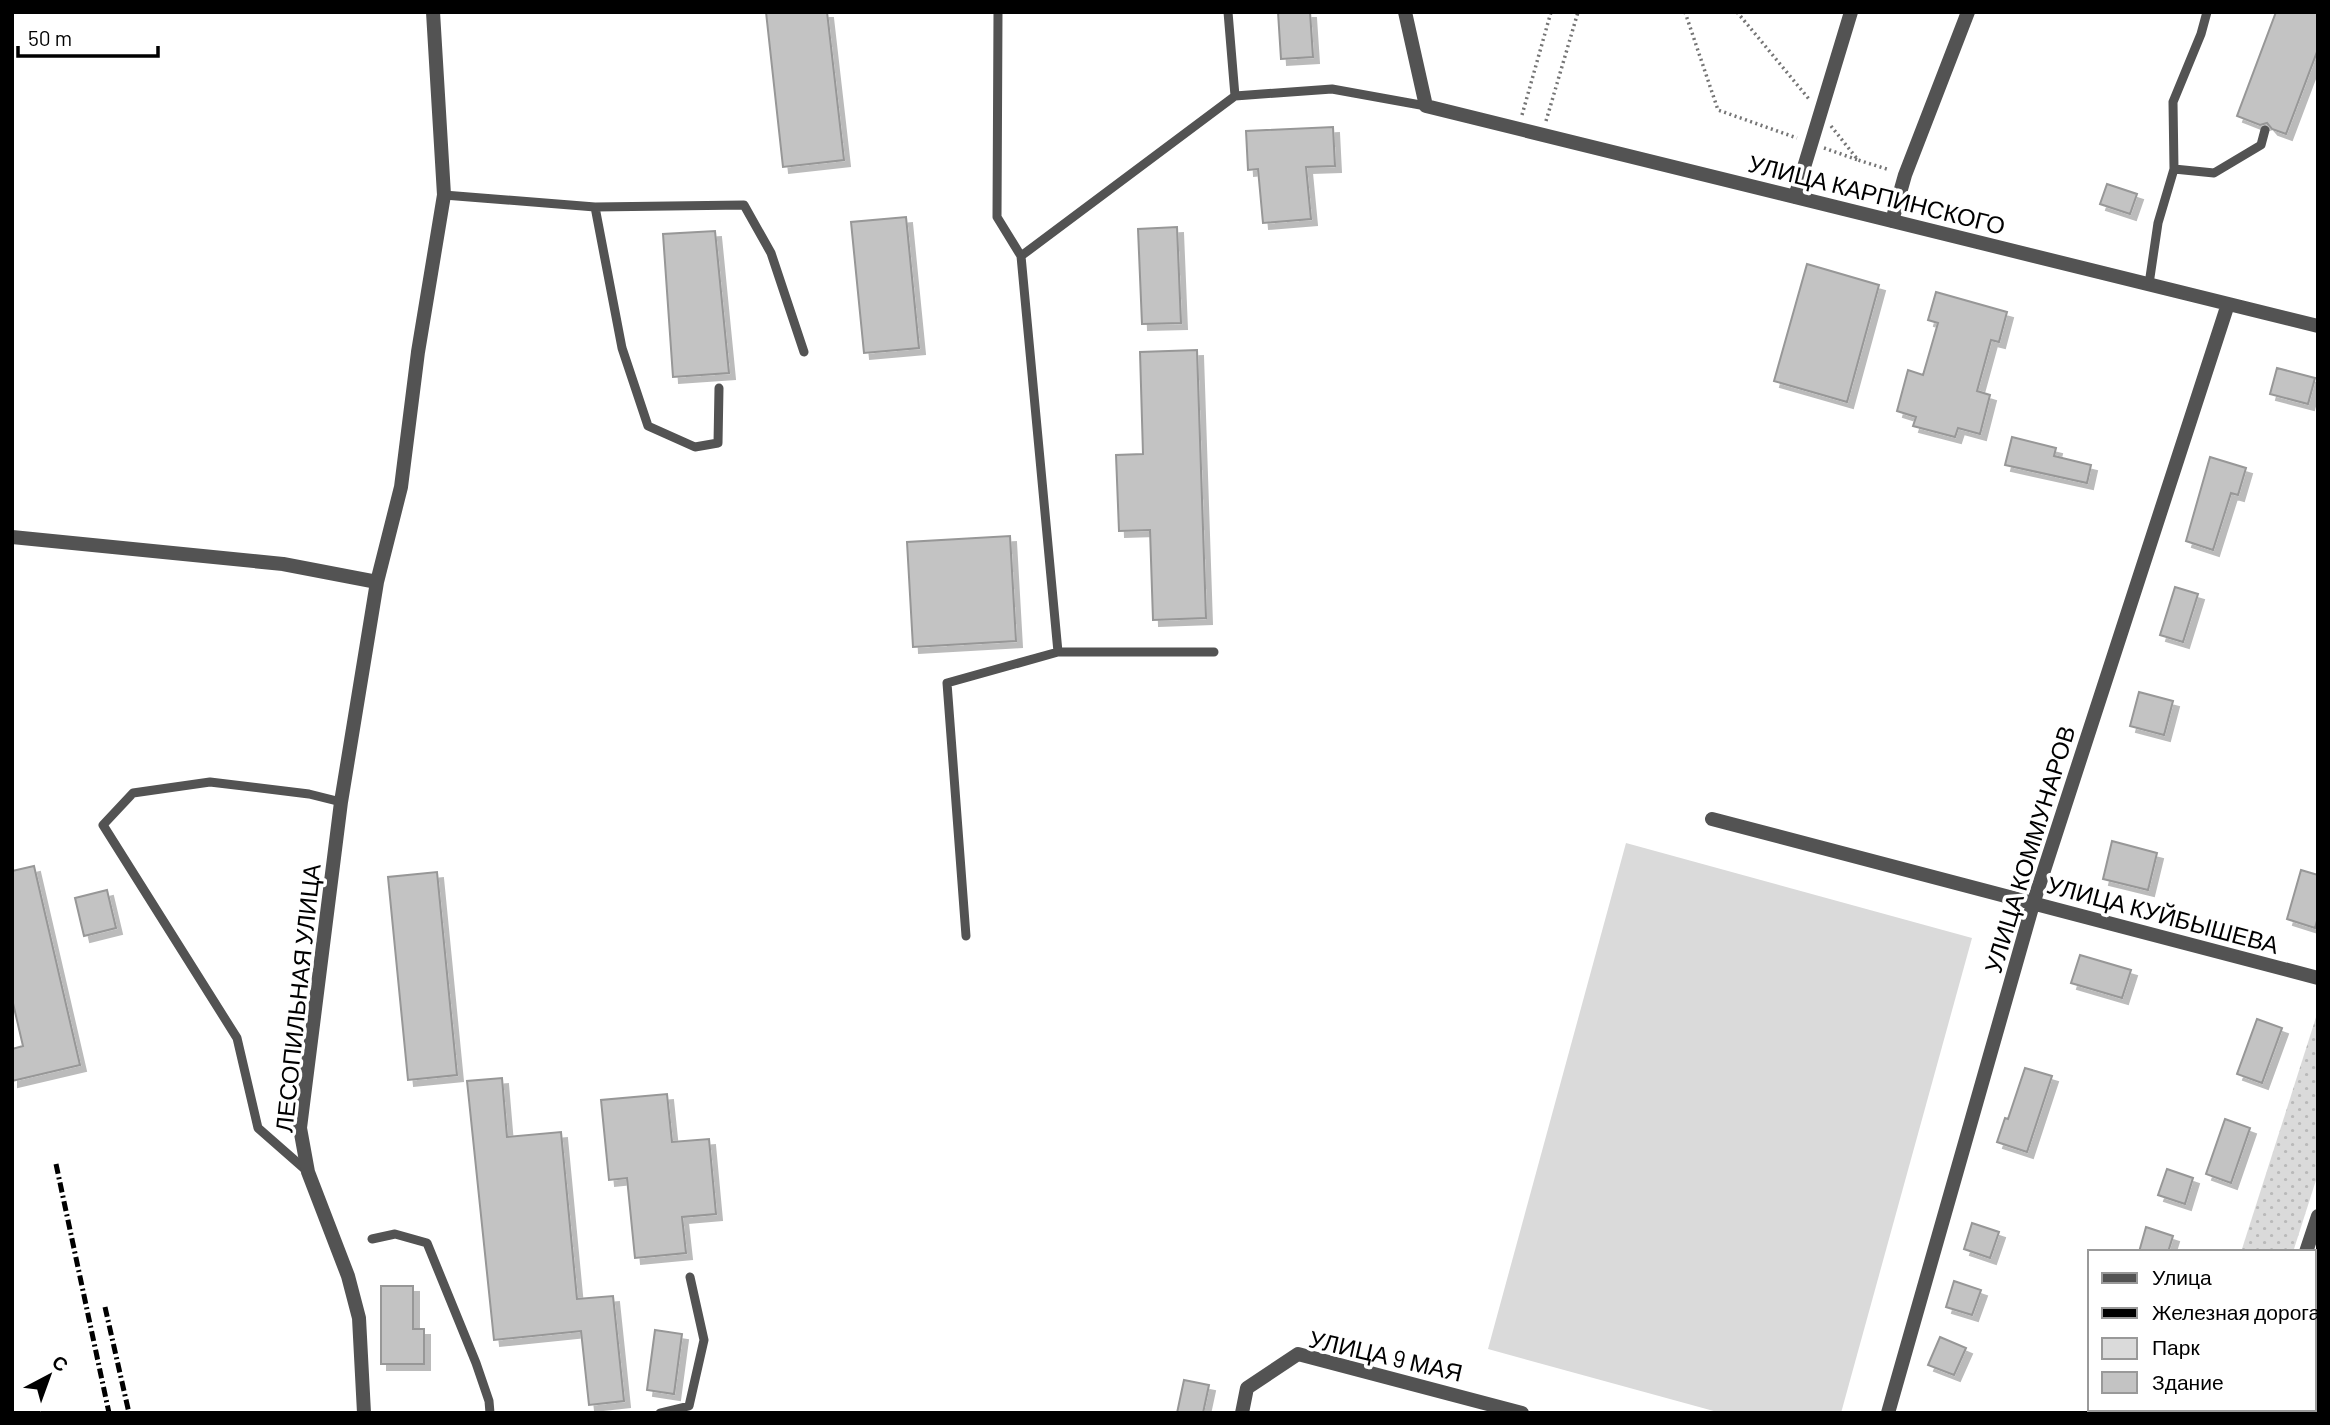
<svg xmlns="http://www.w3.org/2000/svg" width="2330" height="1425" viewBox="0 0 2330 1425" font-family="Barlow,sans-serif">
	<defs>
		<pattern id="grass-dots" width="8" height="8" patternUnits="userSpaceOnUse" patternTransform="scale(1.75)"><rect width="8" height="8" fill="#dadada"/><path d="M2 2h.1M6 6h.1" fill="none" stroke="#b9b9b9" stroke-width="1.8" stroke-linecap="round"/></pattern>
		<filter id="shadow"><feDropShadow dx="6" dy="6" stdDeviation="0" flood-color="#0004"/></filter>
	</defs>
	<rect width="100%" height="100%" fill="#fff"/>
	<path fill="url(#grass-dots)" d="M2318,1011V1174L2293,1252H2241Z"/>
	<path fill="#dadada" d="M1626,843L1972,938L1841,1413H1721L1488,1349Z"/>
	<path fill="#c3c3c3" stroke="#979797" stroke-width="2" filter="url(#shadow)" d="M766,12H827L844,160L783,167Z
		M1278,12H1310L1313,57L1281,59Z
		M2276,12H2318V49L2286,134L2272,129L2267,123L2260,125L2237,116Z
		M1333,127L1335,166L1306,167L1311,219L1263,223L1258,169L1248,170L1246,131Z
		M2107,184L2137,194L2130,214L2100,204Z
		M906,217L919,348L864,353L851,222Z
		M1177,227L1181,323L1142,324L1138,229Z
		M715,231L729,373L673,377L663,234Z
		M1807,264L1879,285L1847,402L1774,381Z
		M1936,292L2007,312L1999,342L1991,340L1977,391L1990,395L1980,434L1958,428L1955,437L1913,426L1916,417L1897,411L1908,370L1923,375L1938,323L1928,320Z
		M1197,350L1206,618L1153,620L1150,530L1119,531L1116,455L1143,454L1140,352Z
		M2277,368L2315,378L2308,404L2270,394Z
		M2012,437L2056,448L2054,456L2091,465L2087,483L2005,465Z
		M2210,457L2246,468L2238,495L2231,493L2213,550L2186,541Z
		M1010,536L1016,641L913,647L907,542Z
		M2175,587L2198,594L2183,642L2160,635Z
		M2139,692L2173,701L2164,735L2130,726Z
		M2112,841L2157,853L2148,890L2103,879Z
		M34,866L80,1065L12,1081V1049L23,1046L12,999V871Z
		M2301,870L2318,875V917L2315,928L2287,919Z
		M437,872L457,1075L408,1080L388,877Z
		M107,890L116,928L84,936L75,898Z
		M2080,955L2131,970L2122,998L2071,983Z
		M2257,1019L2282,1028L2262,1083L2237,1074Z
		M2025,1068L2052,1076L2027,1152L1997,1142L2005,1118L2008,1119Z
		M502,1078L507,1137L561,1132L577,1299L613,1296L624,1401L589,1405L581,1331L494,1340L467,1081Z
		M667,1094L672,1142L709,1139L716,1214L682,1217L686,1253L635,1258L627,1178L609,1180L601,1100Z
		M2225,1119L2250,1128L2231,1183L2206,1174Z
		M2167,1169L2193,1178L2185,1204L2158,1195Z
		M1972,1223L1999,1232L1990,1258L1964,1249Z
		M2146,1227L2173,1236L2168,1252H2139Z
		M1954,1281L1981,1290L1972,1315L1946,1307Z
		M381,1286H413V1329H424V1364H381Z
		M655,1330L682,1334L674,1394L647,1390Z
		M1940,1337L1966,1348L1954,1375L1928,1365Z
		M1184,1380L1209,1385L1203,1413H1177Z"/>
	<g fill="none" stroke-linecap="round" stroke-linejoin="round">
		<path stroke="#757575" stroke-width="3.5" stroke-dasharray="2 3.5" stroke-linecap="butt" d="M1685,12L1718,110L1797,138
			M1737,12L1809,99
			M1522,115L1551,12
			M1546,121L1578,12
			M1831,126L1858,160L1890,170
			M1824,148L1858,160"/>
		<path stroke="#535353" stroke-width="9" d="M998,12L997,217L1021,256
			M1228,12L1235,96
			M2174,169L2173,102L2201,34L2207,12
			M444,195L595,207L744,205L771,253L804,352
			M595,207L622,348L648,426L695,447L718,443L719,388
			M2149,284L2158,223L2174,169L2214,173L2261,145L2265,130
			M1214,652H1058L1021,256L1235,96L1332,89L1426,106
			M966,936L947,683L1058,652
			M307,1171L258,1128L237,1038L103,825L133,793L210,782L309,794L341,802
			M372,1239L395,1234L427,1243L476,1363L489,1401L490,1413
			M660,1413L689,1406L704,1340L690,1277"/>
		<path stroke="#535353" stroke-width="14" d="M1405,12L1426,106L2318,326
			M1795,197L1851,12
			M1892,221L1905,175L1968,12
			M12,537L283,564L377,582
			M1712,819L2318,978
			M364,1413L359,1318L348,1276L308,1172L300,1128L341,802L377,582L401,487L418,352L444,195L433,12
			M1242,1413L1247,1388L1298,1354L1522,1413
			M1888,1413L2033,904L2228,304"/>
		<path stroke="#535353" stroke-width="14" d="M2306,1252L2318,1216
			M2256,1413L2257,1409"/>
		<path stroke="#000" stroke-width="5" stroke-dasharray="10 3.5 2 3.5" stroke-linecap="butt" d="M56,1164L109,1413
			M105,1307L129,1413"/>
	</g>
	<g text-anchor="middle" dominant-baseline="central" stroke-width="7" stroke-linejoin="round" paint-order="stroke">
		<g font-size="24" fill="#000" stroke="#fff">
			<text transform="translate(1877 194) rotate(14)">УЛИЦА КАРПИНСКОГО</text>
			<text transform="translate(2029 849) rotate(-73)">УЛИЦА КОММУНАРОВ</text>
			<text transform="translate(2163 914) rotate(15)">УЛИЦА КУЙБЫШЕВА</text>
			<text transform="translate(297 998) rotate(-84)">ЛЕСОПИЛЬНАЯ УЛИЦА</text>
			<text transform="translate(1386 1355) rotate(13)">УЛИЦА 9 МАЯ</text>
		</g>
	</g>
	<rect width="2330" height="1425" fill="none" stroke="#000000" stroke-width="28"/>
	<rect x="2088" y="1250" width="228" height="161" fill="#ffffff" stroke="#999999" stroke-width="2"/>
	<rect x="2102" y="1273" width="35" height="10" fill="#535353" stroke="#999999" stroke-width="2"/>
	<text x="2152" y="1285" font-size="21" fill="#000000">Улица</text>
	<rect x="2102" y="1308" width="35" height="10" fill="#000000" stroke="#999999" stroke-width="2"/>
	<text x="2152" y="1320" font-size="21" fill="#000000">Железная дорога</text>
	<rect x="2102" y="1338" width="35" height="21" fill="#dadada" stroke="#999999" stroke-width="2"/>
	<text x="2152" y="1355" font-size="21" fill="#000000">Парк</text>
	<rect x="2102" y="1372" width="35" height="21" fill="#c3c3c3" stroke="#999999" stroke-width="2"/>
	<text x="2152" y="1390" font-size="21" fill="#000000">Здание</text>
	<g transform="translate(49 1376) rotate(41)" stroke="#ffffff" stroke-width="5" paint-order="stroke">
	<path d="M0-5L12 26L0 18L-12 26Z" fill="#000000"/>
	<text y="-10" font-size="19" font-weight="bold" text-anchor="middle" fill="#000000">С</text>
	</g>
	<path d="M18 46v10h140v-10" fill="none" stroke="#000000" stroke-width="3.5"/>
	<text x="28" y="46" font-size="21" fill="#000000" stroke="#ffffff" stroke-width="5" paint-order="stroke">50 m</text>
</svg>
